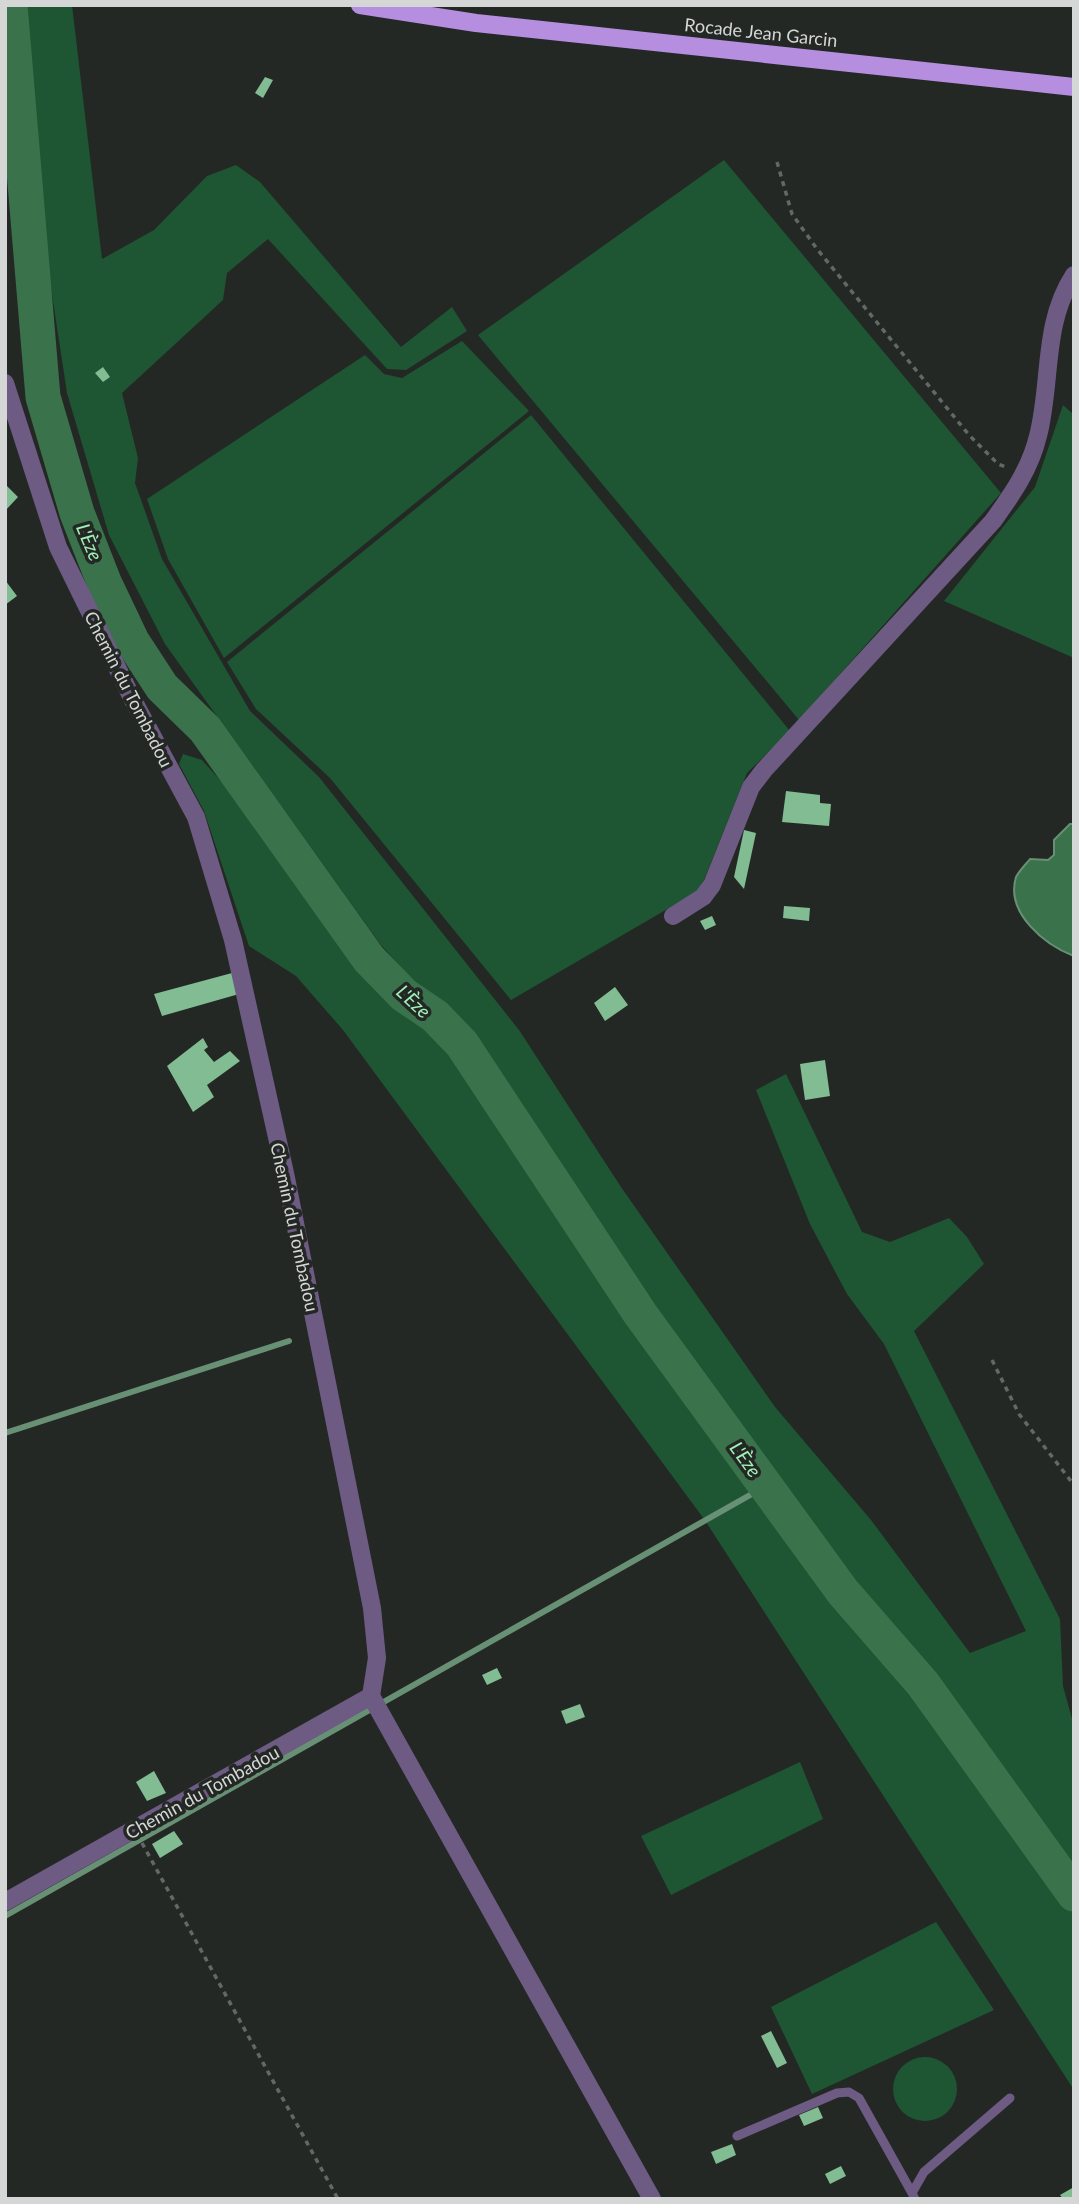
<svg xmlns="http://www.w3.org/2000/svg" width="1079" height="2204" viewBox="0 0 1079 2204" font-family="Lato,sans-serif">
	<rect width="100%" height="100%" fill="#242825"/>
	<path fill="#1e5532" d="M17,5H72L102,259L154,230L207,176L236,165L260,182L401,347L452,307L467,331L406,370L387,369L268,239L227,273L223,300L122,393L138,458L135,483L162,559L250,711L319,777L519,1030L621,1187L775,1407L871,1520L970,1653L1026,1631L884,1344L847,1294L810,1224L756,1090L786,1074L862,1232L890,1242L949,1218L967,1237L984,1264L914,1331L1060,1619L1063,1686L1074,1726V1878L505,1102L462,1035L381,945L165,644L109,535L67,393L38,202Z
		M724,160L1001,493L799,720L478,335Z
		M462,341L529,411L224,658L168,559L147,499L365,355L384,374L402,378Z
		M1063,405L1074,415V658L944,601L1035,487Z
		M531,415L790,731L747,773L700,890L511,1000L330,778L256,709L227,662Z
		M183,754L202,760L238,800L384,993L435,1027L459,1050L548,1192L644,1337L838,1602L987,1792L1074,1910V2090L704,1519L343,1030L296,976L249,946L204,811L179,764Z
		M800,1762L823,1819L671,1895L641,1836Z
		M936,1922L994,2010L812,2094L771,2007Z
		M893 2089a32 32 0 1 1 64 0a32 32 0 1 1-64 0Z"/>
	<path fill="#3a724c" stroke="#689075" stroke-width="2" d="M1070,824H1074V956C1045,945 1005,913 1016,877C1019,871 1026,864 1030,859L1048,860L1054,855V840Z"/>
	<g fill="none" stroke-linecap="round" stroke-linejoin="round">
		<path stroke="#689075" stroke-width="6" d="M5,1433L289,1341
			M5,1916L766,1486"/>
		<path stroke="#3a724c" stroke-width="35" d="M10,5L43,397L77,513L104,582L132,641L162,687L205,729L369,959L404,995L435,1016L462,1044L641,1315L843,1592L923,1684L1074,1894"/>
	</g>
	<path fill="#82bc92" d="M265,77L273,80L263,98L255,93Z
		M103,367L110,377L103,382L95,373Z
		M5,484L18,497L5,511Z
		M5,580L17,596L5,605Z
		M786,791L820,795V803L831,804L829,826L782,822Z
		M744,830L756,833L744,889L734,877Z
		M784,906L810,908L809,921L783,918Z
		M712,916L716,925L705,930L700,921Z
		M232,973L239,994L162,1016L154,994Z
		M615,987L628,1005L605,1021L594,1003Z
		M203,1038L208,1047L204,1050L214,1062L230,1051L240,1061L207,1085L214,1097L193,1112L167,1066Z
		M825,1060L830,1096L805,1100L800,1064Z
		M497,1668L502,1678L487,1685L482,1675Z
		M580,1704L585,1717L566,1724L561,1711Z
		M154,1771L166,1793L147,1801L136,1782Z
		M174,1831L183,1844L160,1858L152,1844Z
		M771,2031L787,2063L777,2068L761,2036Z
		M818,2107L823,2118L804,2126L799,2115Z
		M732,2144L736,2155L716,2164L711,2152Z
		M841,2166L846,2176L830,2184L825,2174Z
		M1074,2187V2199H1063L1060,2195Z"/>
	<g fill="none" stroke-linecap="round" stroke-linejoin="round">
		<path stroke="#646865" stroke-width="3.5" stroke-dasharray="5 5" stroke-linecap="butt" d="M777,162L792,214L817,249L969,435L998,464L1006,467
			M992,1360L1019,1414L1074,1485
			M1074,1661V1701
			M142,1843L338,2199"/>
		<path stroke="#6d5b83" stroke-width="9" d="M737,2136L837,2093L849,2092L859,2098L912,2193
			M915,2199L912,2193L924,2172L1010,2098"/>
		<path stroke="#6d5b83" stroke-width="18" d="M5,383L58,547L133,700L196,817L233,940L285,1173L372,1608L377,1658L371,1696L5,1902
			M673,916L703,897L712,885L751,787L764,770L993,521C1013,493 1030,469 1038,436C1052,382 1042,324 1074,275
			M371,1696L652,2199"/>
		<path stroke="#b58ee0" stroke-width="18" d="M360,5L476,23L1074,87"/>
	</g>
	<g text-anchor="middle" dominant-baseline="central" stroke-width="7" stroke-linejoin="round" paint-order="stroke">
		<g font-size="18" fill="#d4d7d5" stroke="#242825">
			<text transform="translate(761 32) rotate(6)">Rocade Jean Garcin</text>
			<text transform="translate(129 689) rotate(63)">Chemin du Tombadou</text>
			<text transform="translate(295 1227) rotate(78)">Chemin du Tombadou</text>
			<text transform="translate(202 1792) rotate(-29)">Chemin du Tombadou</text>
		</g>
		<g font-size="19" font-style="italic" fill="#a0f2b7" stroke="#242825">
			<text transform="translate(90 542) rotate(67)">L'Èze</text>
			<text transform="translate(414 1001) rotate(43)">L'Èze</text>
			<text transform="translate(746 1459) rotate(54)">L'Èze</text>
		</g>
	</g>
	<rect width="1079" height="2204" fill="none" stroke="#d4d7d5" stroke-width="14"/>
</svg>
